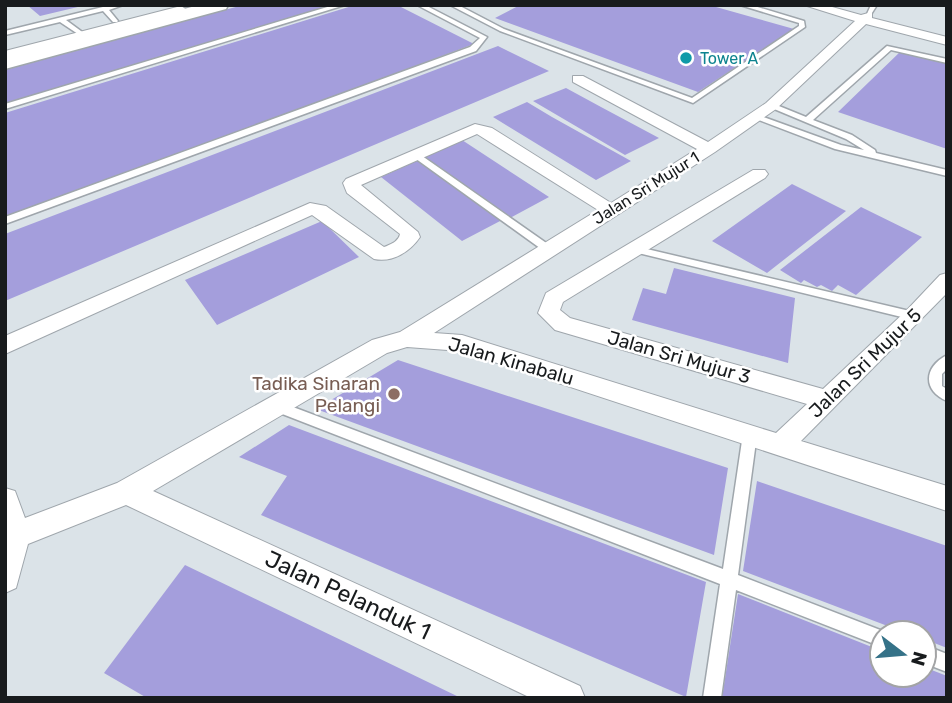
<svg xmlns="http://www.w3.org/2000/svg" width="952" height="703" viewBox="0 0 952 703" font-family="Rubik,sans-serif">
	<rect width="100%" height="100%" fill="#dbe3e8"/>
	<path fill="#a49edc" d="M27,5H82V6L40,16Z
		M243,5H339L5,107V70Z
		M355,5H397L474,44L5,220V113Z
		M520,5H709L794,29L698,92L495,18Z
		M498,46L549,71L5,301V234Z
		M901,51L947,64V149L838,112Z
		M566,88L601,107L659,138L625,155L533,101Z
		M527,102L552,117L631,161L596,180L493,117Z
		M462,140L549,197L510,218L424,156Z
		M419,160L502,220L462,241L381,177Z
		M792,184L846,211L767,273L712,241Z
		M861,207L922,237L856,295L838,285L832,291L821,285L817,287L804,280L801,283L780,270Z
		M322,221L359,257L217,325L185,280Z
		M674,268L795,298L788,363L632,320L643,288L666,294Z
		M398,360L728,468L714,555L316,409Z
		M289,425L706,582L686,697L261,515L287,476L239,457Z
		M757,481L947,546V648L924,639V633H906L743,571Z
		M185,565L343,641L461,698H147L104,673Z
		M738,594L882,651V675H924V667L947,676V698H722Z"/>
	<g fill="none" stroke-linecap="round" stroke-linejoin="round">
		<g stroke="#9fa6ac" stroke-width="3">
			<path id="service" d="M111,5H123L109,10L118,21L117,22H113L103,11L66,20L85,34V36H81L60,22L5,35V31Z
				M334,5H345L5,109V104Z
				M417,5H425L487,37L476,51L5,224V217L470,47L480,38Z
				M450,5H458L504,29L692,98L799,26V23L740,5H751L804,21L805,27L693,103L500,31Z
				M871,5H877L870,16H866Z
				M887,46L947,59V63L891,50L813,120L852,135L875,150L876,153L947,170V176L835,149L751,117L758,115L841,145L864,150L846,139L767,106L774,104L806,117Z
				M415,151L552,247L553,249L552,251H544L412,156L411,154Z
				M634,246L914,312L920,316L914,320L630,251L629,249L630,247Z
				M947,355V369L942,374V386L947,389V401C922,390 924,367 947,355Z
				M277,401L723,569L743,434L745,430L750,428L755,430L757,434L738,575L888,633H882V647L736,590L721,698H703L720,584L272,410L270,406L272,402Z
				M924,645L947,654V672L924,663Z"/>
		</g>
		<g stroke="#9fa6ac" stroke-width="2">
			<path id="minor" d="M804,5H825L861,15L872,12V18L947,37V45L866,24L776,109L715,152L434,333L462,335L776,433L807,404L555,330L538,313L546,293L753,170H765L768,174L765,178L563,302L560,310L570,318L823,389L906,311L940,275L947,273V293L801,441L947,486V511L461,351L407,347L387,353L153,491L580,686L585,698H531L126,505L28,544L16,588L5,593V488L15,491L25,518L117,483L372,340L400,332L598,210L477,134L361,185L418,232L420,237C410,252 392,263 374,259L312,215L5,354V336L310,203L326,206L384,247C390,245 399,241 400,234L347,193L343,183L346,179L475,124L492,128L611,203L697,149L573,82V76H583L708,142L766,103L855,21Z
				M181,6L187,10L185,13L5,59V51Z"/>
		</g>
		<g stroke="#9fa6ac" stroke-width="3">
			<path id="secondary" d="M199,5H228L226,9L5,69V57Z"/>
		</g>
		<use href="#service" fill="#fff" fill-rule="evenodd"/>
		<use href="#minor" fill="#fff" fill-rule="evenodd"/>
		<use href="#secondary" fill="#fff" fill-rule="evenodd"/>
	</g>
	<circle fill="#0f9aa8" stroke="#fff" stroke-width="2.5" cx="686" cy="58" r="7"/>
	<circle fill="#8d6e63" stroke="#fff" stroke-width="2.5" cx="394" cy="394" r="7"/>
	<g text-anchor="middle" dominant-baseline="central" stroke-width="5" stroke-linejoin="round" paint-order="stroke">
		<g font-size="16" fill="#0d838f" stroke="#fff" text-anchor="start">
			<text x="700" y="58">Tower A</text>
		</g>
		<g font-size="16" fill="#181b1d" stroke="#fff">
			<text transform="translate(646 188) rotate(-32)">Jalan Sri Mujur 1</text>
		</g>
		<g font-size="19" fill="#181b1d" stroke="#fff">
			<text transform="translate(679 357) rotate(16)">Jalan Sri Mujur 3</text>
			<text transform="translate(511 361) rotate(16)">Jalan Kinabalu</text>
			<text transform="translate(865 363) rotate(-44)">Jalan Sri Mujur 5</text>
		</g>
		<g font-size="19" fill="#785e54" stroke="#fff" text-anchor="end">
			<text x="380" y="383">Tadika Sinaran<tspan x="380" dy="22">Pelangi</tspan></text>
		</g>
		<g font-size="23" fill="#181b1d" stroke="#fff">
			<text transform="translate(348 595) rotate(25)">Jalan Pelanduk 1</text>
		</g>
	</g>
	<rect width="952" height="703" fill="none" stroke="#181b1d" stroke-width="14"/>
	<g transform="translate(903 654) rotate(106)"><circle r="33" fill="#ffffff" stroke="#a3a4a5" stroke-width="2"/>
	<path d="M0-5L12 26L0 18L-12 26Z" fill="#357288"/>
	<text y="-10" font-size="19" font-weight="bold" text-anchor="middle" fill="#181b1d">N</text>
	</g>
</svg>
